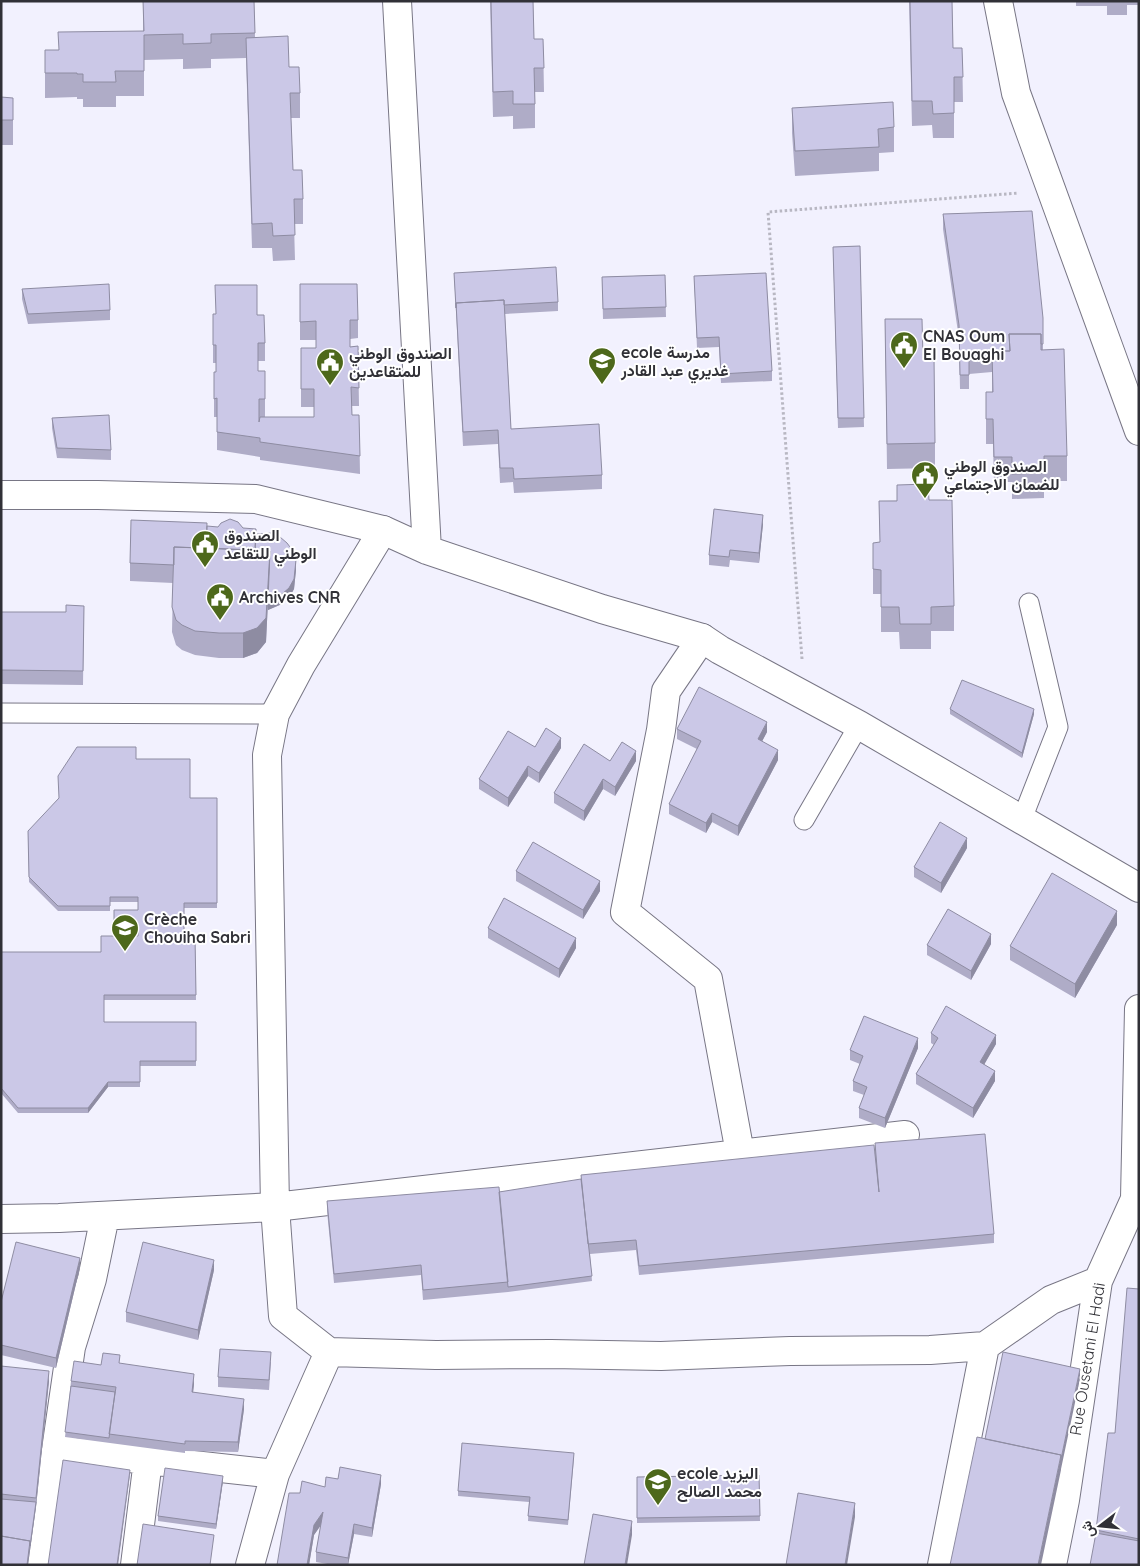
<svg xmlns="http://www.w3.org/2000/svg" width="1140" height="1566" viewBox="0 0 1140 1566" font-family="Quicksand,Vazirmatn,sans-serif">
	<rect width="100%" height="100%" fill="#f2f1fe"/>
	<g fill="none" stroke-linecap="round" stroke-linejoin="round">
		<g stroke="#787685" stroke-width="21">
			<path id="lane" d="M1,713L275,714
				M1022,819L1058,727L1029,603
				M804,820L859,725"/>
		</g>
		<g stroke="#787685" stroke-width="30">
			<path id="street" d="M702,638L666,691L661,730L625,912L708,979L740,1153
				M1,1219L59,1218L275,1207L905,1135
				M329,1352L436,1355L551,1354L661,1356L790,1351L930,1350L985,1346L1051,1300L1098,1281
				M56,1450L71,1347L92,1279L105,1216
				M39,1565L56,1450L275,1474
				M135,1565L148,1460
				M250,1565L275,1474L329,1352L283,1316L275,1207L267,755L275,714L301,665L383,530
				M942,1565L985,1346
				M1052,1565L1065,1500L1098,1281L1135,1199L1139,1009"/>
		</g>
		<g stroke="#787685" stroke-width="30">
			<path id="secondary" d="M397,1L427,550
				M998,1L1016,93L1139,431
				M1,495H98L256,499L383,530L427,550L602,609L702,638L720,650L859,725L1139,888"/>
		</g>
		<path stroke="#b8b7c2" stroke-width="3" stroke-dasharray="2.5 2.5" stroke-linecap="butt" d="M802,659L768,212L1019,193"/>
		<use href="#lane" stroke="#fff" stroke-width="19"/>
		<use href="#street" stroke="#fff" stroke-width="28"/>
		<use href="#secondary" stroke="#fff" stroke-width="28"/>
	</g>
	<path fill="#afacc7" d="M143,1H254L255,37L289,67L300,93V118H291L293,170L303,199V224H294L295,260L273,261L272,248H252L246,58L211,59V68L183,69V59L144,60V96H116V107H83V99H77V97L45,98V50H58L143,31Z
		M490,1H533L534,39H543L544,92H535V128L513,129V116L493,117Z
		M909,1H952L953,48H962L963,102H954V138H933L932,125L912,126Z
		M1076,1H1139V5H1127V15H1107V6H1076Z
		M13,98V145H1V120Z
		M792,108L894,127V152L879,153V171L795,176L792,133Z
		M943,214L1043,318V350L1067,456V481H1044V498L1012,499V482H994L993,444H986V392H992V372L969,374V389H960L959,339L943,229Z
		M860,246L864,427L838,428L833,247Z
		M454,273L558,302V311L505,314L511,429L602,475V489L514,493L513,482L500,483L498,444L463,446Z
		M665,275L666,317L603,319L602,277Z
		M694,276L772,371V381L721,383L719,347L697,348Z
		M300,284L358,320V338L350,339V347L358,346L359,406H352V415H359L360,474L260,460V457L217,450V417H214V390L216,372V363H213V314L257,315L265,343V361H258V371H265V417H314V407H301V348H316V340H300Z
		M22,289L110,310V320L28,324L22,299Z
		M885,319L923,358L935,443V468L887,469Z
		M52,418L111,450V460L57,458L52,428Z
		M929,500L954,606V631H931V649H900L899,632H881V594H873V543H880L879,501Z
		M763,524L759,563L730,560L729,567L709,565V555Z
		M243,528L256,534L296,570L294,589L289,598L282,604L268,610V601L266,642L257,653L243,658H219L195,655L182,650L176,645L172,632L173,583L130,581V563L207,533Z
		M84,606L83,685L1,684V612H66Z
		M950,709L1034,714L1022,758L950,714Z
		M677,729L767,732L762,741L778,760L738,836L712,822L706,833L669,814V804L697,749L677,739Z
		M535,747L561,748L539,783L528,776L508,807L479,789V779Z
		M136,759L190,798H217V908H184V936H195L196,1000H104V1022H196V1066H140V1087H108L88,1113H18L1,1093V952H101L138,936V934H114V910H138V902H110V911H58L29,882L28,831Z
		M610,761H636L615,796L603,789L584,821L554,803V793Z
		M967,848L941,893L914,877V867Z
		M516,871L600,891L583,919L516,881Z
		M1117,925L1075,998L1010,960V946Z
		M488,928L576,948L559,978L488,938Z
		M991,944L971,980L927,955V945Z
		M931,1033L996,1044L984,1064L995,1081L973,1118L916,1084V1074L934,1045L931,1043Z
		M918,1048L885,1128L859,1118V1108L864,1095L853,1091V1081L860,1064L850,1060V1050Z
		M875,1143L994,1234V1243L639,1275L636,1250L590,1254L592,1281L508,1292L423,1300L421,1275L334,1283L327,1211V1201L499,1192L581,1180V1175L875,1153Z
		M80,1267L56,1368L1,1355V1302Z
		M214,1270L198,1340L126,1322V1312Z
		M1139,1289V1565L1096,1536V1530L1115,1433Z
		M271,1362L269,1390L218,1387V1377Z
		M120,1364L194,1384L193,1392L244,1409L238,1452L185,1451V1453L65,1437L71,1381L101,1365Z
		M1,1366L49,1381L36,1507L28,1565H1Z
		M574,1458L568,1525L528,1521L529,1502L458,1496V1491Z
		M759,1475L760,1521L637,1523V1477Z
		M338,1479L381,1484L372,1537L354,1534L348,1565H333L316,1562V1552L321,1525L314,1535L309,1565H277L300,1493L325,1487Z
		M223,1481L216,1529L158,1521V1516Z"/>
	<path fill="#8e8ca2" d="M763,515V524L759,563V553Z
		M270,551L296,560V570L294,589L289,598L282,604L268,610V601L266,642L257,653L243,658V633Z
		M1034,709V714L1022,758V753Z
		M767,722V732L758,749V739Z
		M561,738V748L539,783V773Z
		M778,750V760L738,836V826Z
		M636,751V761L615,796V787Z
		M528,766V776L508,807V798Z
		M603,779V789L584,821V811Z
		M712,813V822L706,833V823Z
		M967,838V848L941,893V883Z
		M600,881V891L583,919V910Z
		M1117,911V925L1075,998V984Z
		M991,934V944L971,980V971Z
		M576,938V948L559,978V969Z
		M996,1035V1044L980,1072V1062Z
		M918,1038V1048L885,1128V1118Z
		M995,1071V1081L973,1118V1108Z
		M108,1082V1087L88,1113V1108Z
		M80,1258V1267L56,1368V1358Z
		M214,1260V1270L198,1340V1330Z
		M1080,1369V1379L1061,1469V1459Z
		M49,1371V1381L36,1507L28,1565H27L36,1502Z
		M194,1374V1384L192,1402V1392Z
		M244,1399V1409L238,1452V1442Z
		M1061,1455V1470L1041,1565H1038Z
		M130,1470V1474L118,1565H117Z
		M381,1475V1484L372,1537V1528Z
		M223,1476V1481L216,1529V1524Z
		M855,1503V1517L847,1565H845Z
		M323,1512V1522L314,1535L309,1565H307L314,1525Z
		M632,1521V1535L627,1565H625Z
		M354,1524V1534L348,1565V1558Z"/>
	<path fill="#cbc8e7" stroke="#8e8ca2" d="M143,1H254L255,33L211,34V43L183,44V34L144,35V71H115L116,82H83V74H77V73H45V50H59L58,32L144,31Z
		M491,1H533L534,39H543L544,68H534L535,104H513V91L493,92Z
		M910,1H952L953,48H962L963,77H954V113L933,114L932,101H912Z
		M288,36L289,67H299L300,93H290L293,170H302L303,199H294L295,235L273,236L272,223L252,224L246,38Z
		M1,97L13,98V120H1Z
		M893,102L894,127L878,129L879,147L795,151L792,108Z
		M1032,211L1043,318V344H1041V334H1009L1010,351H992V358L969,360V375H960L959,325L943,214Z
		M860,246L864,418H838L833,247Z
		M556,267L558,302L504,305V300L456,303V308L454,273Z
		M766,273L772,371L721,374L719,337L697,338L694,276Z
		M665,275L666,307L603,309L602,277Z
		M109,284L110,310L28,314L22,289Z
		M300,284H357L358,320H350V347L358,346L359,388L351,387L352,415H359L360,456L260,442V438L217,432V398L214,399V372H216V345H213V314H216L215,285H257V315H264L265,343H258V371H265V399H259V422L260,417H314V389H301V348H316V321L300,322Z
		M504,300L511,429L599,424L602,475L514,479L513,468H500L498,430L463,432L456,303Z
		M885,319H922L923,358L934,357L935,443L887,444Z
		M1009,334H1041V350L1064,349L1067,456H1044V473L1012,474V457H994L993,419H986V392H993L992,351H1010Z
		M109,415L111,450L57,448L52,418Z
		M928,484L929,500H952L954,606L931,607V624H900L899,607H881V570L873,569V543L880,542L879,501H897V485Z
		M714,509L763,515L759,553L730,550L729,557L709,555Z
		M230,519L238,522L243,528L256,529L255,550L206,548L207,526L218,527L221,523Z
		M131,520L207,523L206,548L174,547V565L130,563Z
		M271,533L280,537L287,543L293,551L296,560L294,579L289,588L282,594L268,600L270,551L255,550L256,534Z
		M174,547L270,551L266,618L257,628L243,633H219L195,631L182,625L176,620L172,607Z
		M66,605L84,606L83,671L1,670V612H66Z
		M962,680L1034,709L1022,753L950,709Z
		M699,687L767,722L758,739L778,750L738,826L712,813L706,823L669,804L701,741L677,729Z
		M546,728L561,738L539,773L528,766L508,798L479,779L508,731L535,747Z
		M622,742L636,751L615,787L603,779L584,811L554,793L584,744L610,761Z
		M77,747H136V759H190V798H217V903H184V936H195L196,995H104V1022H196V1061H140V1082H108L88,1108H18L1,1088V952H101V936H138V929H114V910H138V897H110V906H58L29,877L28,831L59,798L58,776Z
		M940,822L967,838L941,883L914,867Z
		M533,842L600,881L583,910L516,871Z
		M1052,873L1117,911L1075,984L1010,946Z
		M504,898L576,938L559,969L488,928Z
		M948,909L991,934L971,971L927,945Z
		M946,1006L996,1035L980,1062L995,1071L973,1108L916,1074L938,1038L931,1033Z
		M864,1016L918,1038L885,1118L859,1108L867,1087L853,1081L863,1056L850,1050Z
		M985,1134L994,1234L639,1266L636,1240L588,1244L581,1175L874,1145L879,1192L875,1143Z
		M581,1179L592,1276L508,1287L499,1192Z
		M499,1187L508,1282L423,1290L421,1265L334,1274L327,1201Z
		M16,1242L80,1258L56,1358L1,1345V1302Z
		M143,1242L214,1260L198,1330L126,1312Z
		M1127,1288L1139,1289V1539L1096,1530L1108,1433H1115Z
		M220,1349L271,1352L269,1380L218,1377Z
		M1003,1352L1080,1369L1061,1459V1455L985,1439Z
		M103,1353L120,1355L119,1363L194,1374L192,1392L244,1399L238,1442L185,1441V1444L109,1434L116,1387L71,1381L74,1361L101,1365Z
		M1,1366L49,1371L36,1498L1,1494Z
		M71,1386L115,1392L109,1438L65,1432Z
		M977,1437L1061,1455L1038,1565H950Z
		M462,1443L574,1453L568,1520L528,1516L530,1497L458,1491Z
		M63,1460L130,1470L117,1565H48Z
		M340,1467L381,1475L372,1528L354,1524L348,1558L316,1552L323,1512L314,1525L307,1565H277L289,1493H300L302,1481L325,1487L326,1477L338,1479Z
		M165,1468L223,1476L216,1524L158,1516Z
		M759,1475L760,1516L637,1518V1477Z
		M798,1493L855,1503L845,1565H786Z
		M1,1499L36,1502L30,1546V1541L1,1536Z
		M593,1514L632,1521L625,1565H584Z
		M143,1524L214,1535L210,1565H137Z
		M1096,1533L1139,1541V1565H1090Z
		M1,1536L30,1541L27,1565H1Z"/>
	<defs>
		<g id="civic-pin" transform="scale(1.4375)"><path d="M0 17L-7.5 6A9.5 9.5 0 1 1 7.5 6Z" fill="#4d681b" stroke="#fff"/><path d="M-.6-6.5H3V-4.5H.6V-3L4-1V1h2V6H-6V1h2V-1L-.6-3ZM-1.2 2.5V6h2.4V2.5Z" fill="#fff"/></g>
		<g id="school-pin" transform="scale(1.4375)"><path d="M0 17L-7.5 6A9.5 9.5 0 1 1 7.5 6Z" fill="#4d681b" stroke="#fff"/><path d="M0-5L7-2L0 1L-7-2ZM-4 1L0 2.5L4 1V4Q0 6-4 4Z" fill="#fff"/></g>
	</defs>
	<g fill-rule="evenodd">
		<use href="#civic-pin" x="904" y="345"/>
		<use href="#school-pin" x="602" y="361"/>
		<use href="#civic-pin" x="330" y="362"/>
		<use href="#civic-pin" x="925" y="475"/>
		<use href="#civic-pin" x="205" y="544"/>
		<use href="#civic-pin" x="220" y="597"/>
		<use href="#school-pin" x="125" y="928"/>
		<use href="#school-pin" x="658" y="1482"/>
	</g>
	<g text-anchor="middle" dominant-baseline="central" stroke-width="4" stroke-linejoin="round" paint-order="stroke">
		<g font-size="16" font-weight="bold" fill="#313137" stroke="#fff" text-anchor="start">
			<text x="923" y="336">CNAS Oum<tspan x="923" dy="18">El Bouaghi</tspan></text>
			<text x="621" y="352">ecole مدرسة<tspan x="621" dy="18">غديري عبد القادر</tspan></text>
			<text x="349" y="353">الصندوق الوطني<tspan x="349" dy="18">للمتقاعدين</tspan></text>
			<text x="944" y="466">الصندوق الوطني<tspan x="944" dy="18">للضمان الاجتماعي</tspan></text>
			<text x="224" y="535">الصندوق<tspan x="224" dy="18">الوطني للتقاعد</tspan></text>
			<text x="239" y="597">Archives CNR</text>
			<text x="144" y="919">Crèche<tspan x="144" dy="18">Chouiha Sabri</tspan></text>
			<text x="677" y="1473">ecole اليزيد<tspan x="677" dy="18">محمد الصالح</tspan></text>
		</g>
		<g font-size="16" fill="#313137" stroke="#fff">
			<text transform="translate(1087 1359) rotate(-81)">Rue Ousetani El Hadi</text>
		</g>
	</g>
	<rect width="1140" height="1566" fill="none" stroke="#313137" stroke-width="5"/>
	<g transform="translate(1100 1526) rotate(254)" stroke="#ffffff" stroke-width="4" paint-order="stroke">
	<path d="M0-4L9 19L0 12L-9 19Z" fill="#313137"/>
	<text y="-8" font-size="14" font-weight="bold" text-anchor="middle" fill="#313137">ش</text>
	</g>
</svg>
